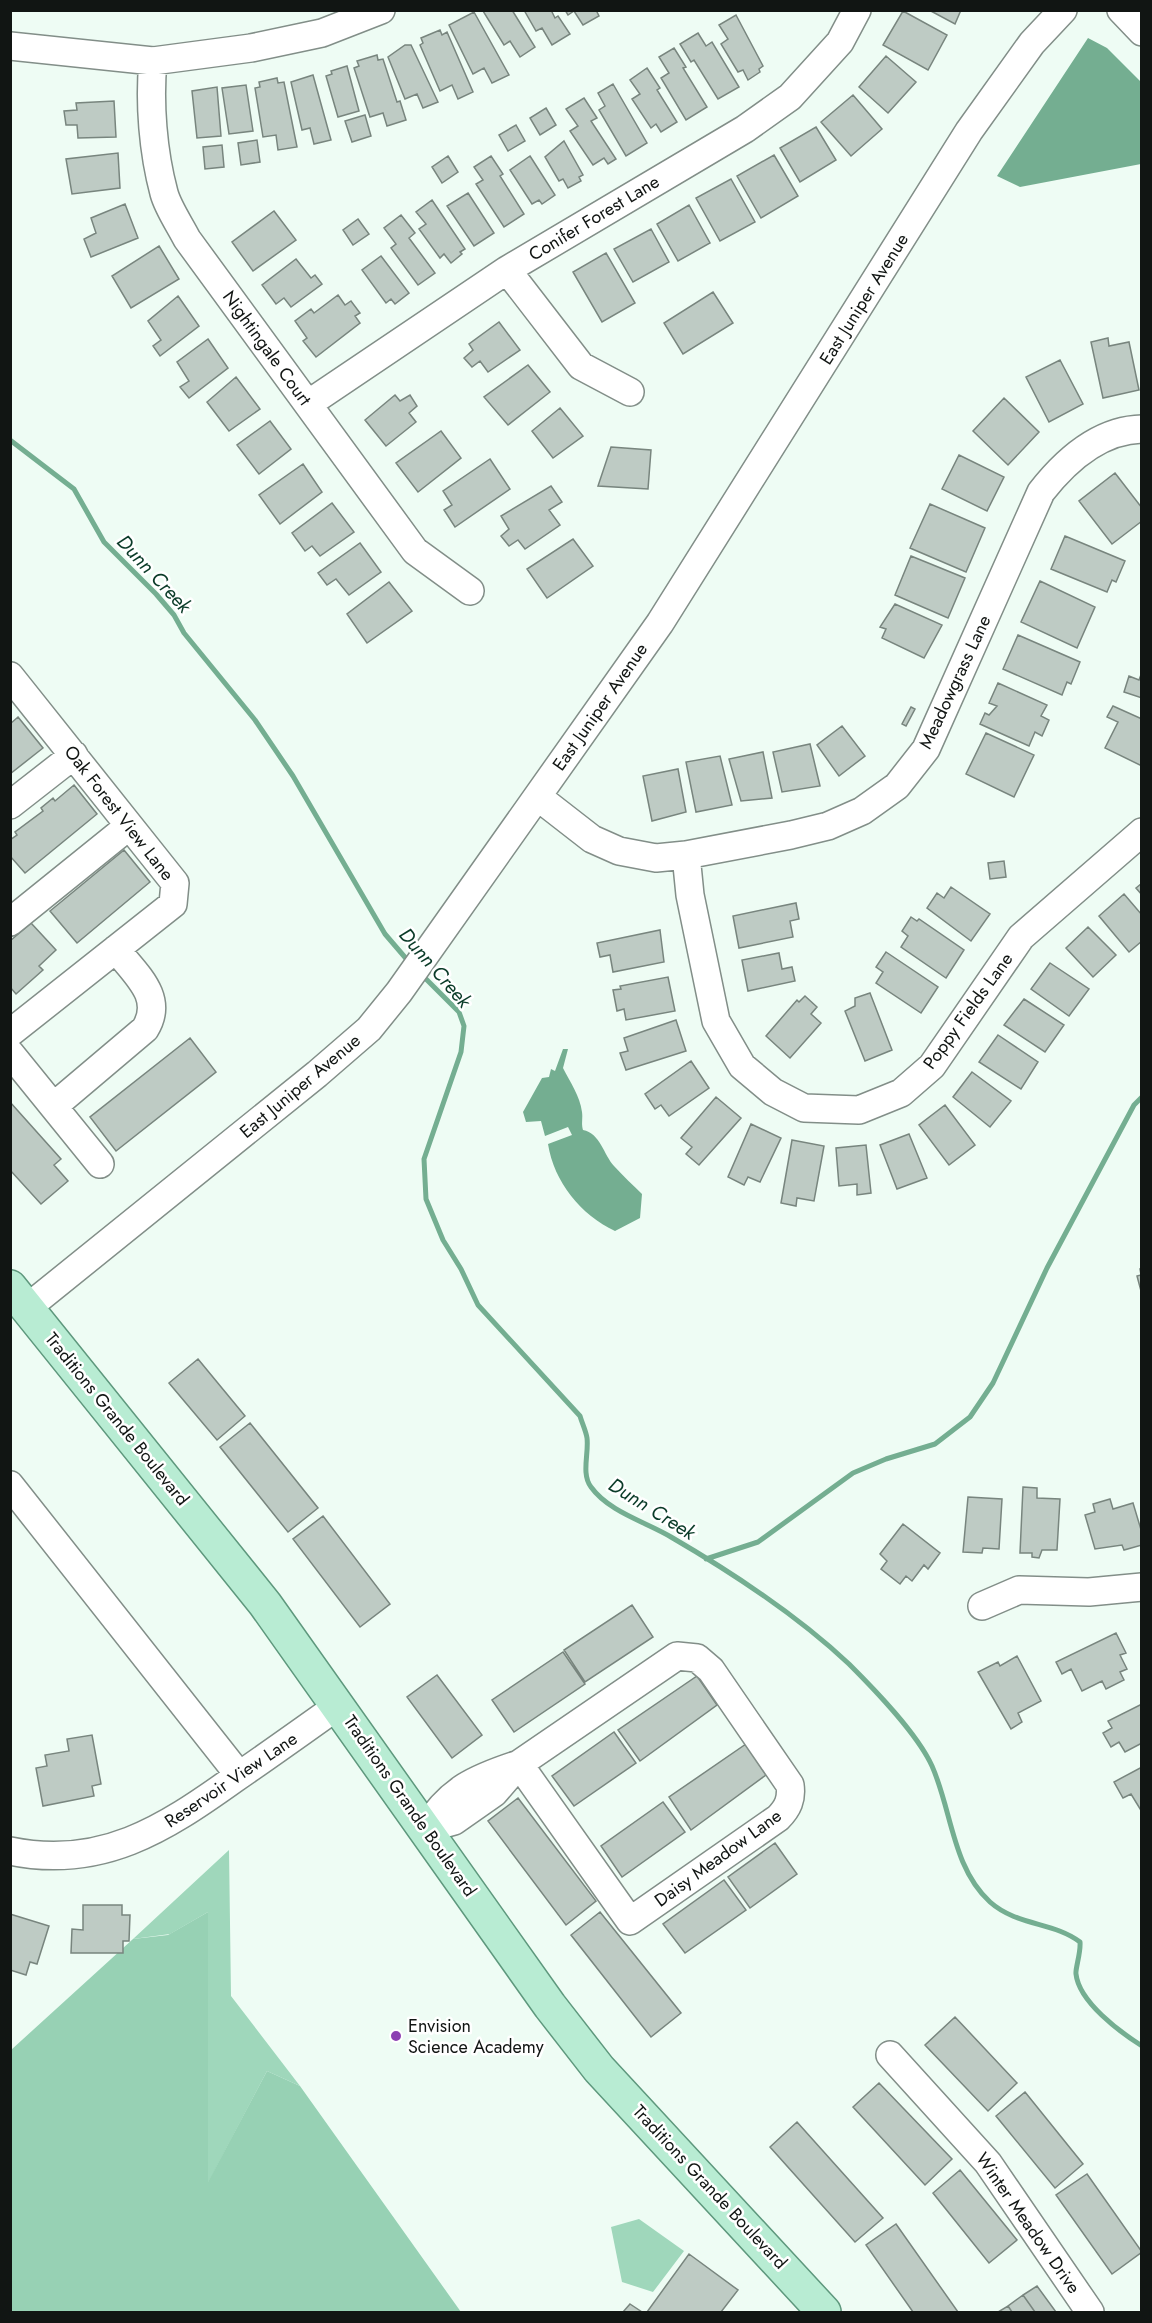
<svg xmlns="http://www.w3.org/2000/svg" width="1152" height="2323" viewBox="0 0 1152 2323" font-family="Jost,sans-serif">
	<rect width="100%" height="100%" fill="#eefcf4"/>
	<path fill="#9fd7bb" d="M229,1850L231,1996L300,2086L267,2071L208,2183V1912L170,1934L133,1939Z
		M639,2219L684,2251L653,2292L622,2282L611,2227Z"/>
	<path fill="#97d1b4" d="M208,1912V2182L267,2071L300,2086L461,2312H11V2050L133,1939L168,1935Z"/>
	<path fill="#74ae91" d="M1088,38L1107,48L1141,82V164L1020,187L997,176Z
		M563,1049H568L563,1068C570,1082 580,1096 582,1112C583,1119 581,1123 583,1130C600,1133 604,1155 614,1166C623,1176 633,1185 642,1194L640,1218L615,1231C581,1215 554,1182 548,1144L572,1135L568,1127L545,1136L541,1121L526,1122L523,1112L542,1078L549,1077L551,1069L555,1071Z"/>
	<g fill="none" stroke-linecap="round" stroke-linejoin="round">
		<path stroke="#74ae91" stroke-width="5" d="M10,440L74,489L104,542L156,594L174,615L184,633L255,720L293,776L385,934L409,962
			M420,973L459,1012L464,1026L461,1052L424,1159L426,1199L443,1240L461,1269L478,1305L580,1416C582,1423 586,1431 587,1438C589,1453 581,1474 591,1487C609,1512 646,1522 671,1537C733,1573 797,1615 849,1664C875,1690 917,1733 932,1766C952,1811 952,1867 990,1902C1017,1926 1054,1922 1080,1942C1081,1953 1075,1969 1076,1974C1079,2002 1120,2032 1142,2046
			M706,1559L758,1542L853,1473L886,1459L935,1444L970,1417L993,1383L1047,1268L1134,1105L1142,1097"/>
	</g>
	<path fill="#becbc4" stroke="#78857e" stroke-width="1.5" d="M512,10L535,47L520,57L510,41L504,45L483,11Z
		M524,10H551L555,18L558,16L570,34L552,45L542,28L536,31Z
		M565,10H596L599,16L583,25L574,11L568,15Z
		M929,10H961L955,24Z
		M903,11L947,35L928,70L883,45Z
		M474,12L509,75L492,83L484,68L473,74L449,25Z
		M736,15L763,66L759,69L760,72L748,80L743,70L738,72L721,44L728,39L719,25Z
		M440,30L442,35L447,32L473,92L458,99L452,85L440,91L420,45L423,43L421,38Z
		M698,33L706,46L712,42L739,87L718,99L694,60L691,62L680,44Z
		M405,45H411L438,102L423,108L417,94L405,99L388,57Z
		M674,48L686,67L683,68L707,107L686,120L661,78L669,73L659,57Z
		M377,55L378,60L383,59L397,102L400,101L406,120L387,126L383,113L370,117L354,68L359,66L357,61Z
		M886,56L916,82L888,113L859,87Z
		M347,66L359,111L338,117L326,76L332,74L331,71Z
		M647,68L660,88L657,90L677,122L661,132L656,124L651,128L632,99L640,94L630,80Z
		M313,75L331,140L314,144L310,128L302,130L291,82Z
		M277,78L278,83L284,82L297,147L278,150L276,135L263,137L255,88L260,87L259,82Z
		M613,84L647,143L626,156L599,110L605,106L598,93Z
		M246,85L253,131L229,134L222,88Z
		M217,87L221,136L197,138L192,91Z
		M853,95L882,129L851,156L821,122Z
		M584,98L597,118L591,121L616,159L608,164L604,158L593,165L570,131L578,126L566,109Z
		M114,101L116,137L78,138L77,125H66L64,111L77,110L76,103Z
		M546,108L556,125L540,135L530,118Z
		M365,115L371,136L352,142L345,121Z
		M516,125L525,141L508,151L499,135Z
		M816,127L836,160L800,182L780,148Z
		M257,140L260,162L241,165L238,143Z
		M564,141L583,175L579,177L581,181L568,188L563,179L559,181L545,157Z
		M222,145L224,167L205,169L203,147Z
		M118,153L120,188L72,194L66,159Z
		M774,155L798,196L761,218L737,176Z
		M448,156L458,172L442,183L432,167Z
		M491,156L503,174L500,176L524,214L504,227L476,184L483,180L474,167Z
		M530,156L555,195L542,204L539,200L532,204L510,170Z
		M731,179L755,222L720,241L696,198Z
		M468,193L494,233L474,246L447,206Z
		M432,200L465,249L460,252L462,254L451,263L444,254L440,258L419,229L426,224L416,212Z
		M125,204L138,238L91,257L84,239L96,233L91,218Z
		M689,205L710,243L678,261L657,224Z
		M274,211L296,240L253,271L232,242Z
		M401,215L415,233L409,238L435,273L418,285L391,248L396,244L384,228Z
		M358,219L369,234L353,245L343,230Z
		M651,229L669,262L633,282L614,249Z
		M159,246L179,279L131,308L112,276Z
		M606,253L635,303L602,322L573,272Z
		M381,256L409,293L395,304L391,299L386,303L362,270Z
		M296,259L311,278L315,275L322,284L291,307L284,298L276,304L262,285Z
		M713,292L733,323L683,354L664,323Z
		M338,295L345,305L351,301L360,313L355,316L360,323L316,357L303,341L307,338L295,321L311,309L314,313Z
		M178,296L199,326L160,356L153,346L161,340L148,321Z
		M499,322L520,350L488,372L480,361L472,367L464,358L473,350L469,344Z
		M1108,338L1109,346L1129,342L1139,390L1103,398L1091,342Z
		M208,339L228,368L189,398L180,387L189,381L177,362Z
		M1060,360L1083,404L1049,422L1026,377Z
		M528,365L550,392L508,425L484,397Z
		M236,377L260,409L229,431L207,402Z
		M395,395L400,401L410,395L417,406L409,413L416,422L386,446L365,420Z
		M1004,398L1039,432L1008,465L973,431Z
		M560,408L583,436L553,458L532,431Z
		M270,421L291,449L259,474L237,445Z
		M441,431L461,458L418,492L396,463Z
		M611,447L651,450L648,489L598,486Z
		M959,455L1004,477L987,511L942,489Z
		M490,459L510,489L455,527L444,510L452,505L443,491Z
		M303,464L322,492L280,524L259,495Z
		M1115,473L1142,508V521L1112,544L1079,501Z
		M551,486L562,502L549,510L560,525L525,549L518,540L509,546L501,536L509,529L501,516Z
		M332,503L354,532L320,556L312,546L305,551L292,533Z
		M930,504L985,528L966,572L910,548Z
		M1065,536L1125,561L1116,582L1112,580L1107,592L1051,569Z
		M573,539L593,566L547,598L527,569Z
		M360,543L381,572L349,595L336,579L327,585L318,573Z
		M911,556L965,578L948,618L895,595Z
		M1040,581L1095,607L1077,648L1021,622Z
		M389,582L412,611L367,643L347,614Z
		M895,604L942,625L924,658L882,638L886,629L880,627Z
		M1018,635L1080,662L1071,684L1067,682L1062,695L1003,669Z
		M1142,672V698L1124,692L1129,676L1139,680Z
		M998,683L1047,705L1041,716L1049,720L1042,736L1035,732L1029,746L980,724L985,713L989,715L997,706L989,703Z
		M1113,706L1142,719V766L1105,748L1118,722L1107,717Z
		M911,707L915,709L906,726L902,724Z
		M18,717L43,748L10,774V724Z
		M842,726L865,756L839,776L817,745Z
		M986,733L1034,755L1014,797L966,774Z
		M810,744L820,786L782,792L773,752Z
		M763,752L772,798L741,801L729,759Z
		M720,756L732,805L696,812L686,762Z
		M678,769L686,812L652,821L643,776Z
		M74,785L97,814L25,873L10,856V840L17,835L15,832L43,811L41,808L53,798L55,801Z
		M124,850L150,882L77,943L50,911Z
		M1004,861L1006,877L990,879L988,863Z
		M1142,883V895L1136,888Z
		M951,887L990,914L971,941L927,908L937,893L944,898Z
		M1124,894L1142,915V941L1129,952L1099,916Z
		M796,903L799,919L790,921L793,937L739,948L733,916Z
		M911,917L917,921L919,919L964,950L946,978L901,947L908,936L902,931Z
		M31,923L56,950L39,966L43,970L16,994L10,987V941Z
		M1088,927L1116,955L1093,977L1066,948Z
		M660,930L664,962L613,972L610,955L600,957L597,943Z
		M886,952L938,987L921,1013L876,983L883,972L876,967Z
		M779,953L782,969L792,967L795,981L748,991L742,960Z
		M1050,963L1089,989L1069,1016L1031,989Z
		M668,977L675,1011L626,1020L624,1009L617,1011L613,990L621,989L620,986Z
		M870,993L892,1050L865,1061L845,1011L855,1006V998Z
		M805,996L817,1007L811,1014L821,1023L790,1058L766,1036L797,1000L799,1002Z
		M1024,999L1064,1025L1045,1052L1004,1025Z
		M676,1020L686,1051L626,1070L620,1053L628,1051L624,1038Z
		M998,1035L1038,1062L1021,1089L979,1062Z
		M190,1038L216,1072L116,1151L90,1117Z
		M691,1061L709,1088L669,1116L661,1105L655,1109L645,1094Z
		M972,1072L1011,1101L990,1127L953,1097Z
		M716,1097L741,1118L699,1165L686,1154L692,1147L681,1138Z
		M10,1102L61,1159L54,1165L68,1181L41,1204L10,1170Z
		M945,1105L975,1145L949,1165L919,1125Z
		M751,1124L781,1138L760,1182L748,1177L744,1185L728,1177Z
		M909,1134L927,1178L897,1189L880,1145Z
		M792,1140L824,1146L814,1201L797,1198L796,1206L781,1203Z
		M866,1145L871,1193L857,1195V1184L839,1186L836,1148Z
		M1140,1269H1142V1291H1141L1137,1276L1141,1275Z
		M198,1359L245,1416L217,1440L169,1383Z
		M250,1423L318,1508L288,1532L220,1447Z
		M1023,1487L1037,1488V1498L1060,1499L1057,1550H1042L1039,1558L1032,1557V1553H1020Z
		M968,1497L1002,1499L999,1549L983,1548L982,1553L963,1552Z
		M1110,1499L1113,1509L1133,1503L1142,1533V1545L1124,1550L1122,1545L1095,1549L1085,1515L1095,1512L1093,1504Z
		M323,1516L390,1604L360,1627L293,1539Z
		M903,1524L940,1553L928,1569L924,1565L912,1581L906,1576L900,1584L881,1569L887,1561L880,1554Z
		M632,1605L653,1637L585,1682L564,1650Z
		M1116,1633L1126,1653L1120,1655L1127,1669L1120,1672L1124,1680L1106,1689L1102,1681L1082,1691L1071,1669L1062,1674L1056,1662Z
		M563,1652L585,1684L514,1732L492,1700Z
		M1017,1656L1041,1701L1018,1713L1022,1722L1011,1729L978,1672L998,1662L1000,1666Z
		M437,1675L482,1735L452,1758L407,1697Z
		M697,1676L717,1705L640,1761L618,1730Z
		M1142,1704V1743L1125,1752L1119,1742L1111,1747L1103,1733L1112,1728L1108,1721Z
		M614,1732L636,1763L574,1806L552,1776Z
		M92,1735L101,1784L92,1786L94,1796L43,1806L36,1768L47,1766L45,1755L69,1751L67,1739Z
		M746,1744L766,1775L691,1830L669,1797Z
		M1142,1767V1812L1131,1794L1123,1798L1114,1782Z
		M518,1798L596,1901L566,1925L488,1821Z
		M663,1802L685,1832L622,1877L601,1846Z
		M775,1843L797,1874L750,1908L728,1877Z
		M724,1880L746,1910L685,1953L663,1924Z
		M83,1905H122V1915H130L129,1941H123V1953H71L72,1929L83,1930Z
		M600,1912L681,2013L651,2037L571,1935Z
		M10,1914L49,1926L37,1964L30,1962L26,1975L10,1970Z
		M955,2017L1017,2083L988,2111L925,2045Z
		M879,2083L952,2159L925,2185L853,2107Z
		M1025,2092L1083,2164L1055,2188L996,2116Z
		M797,2122L883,2218L855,2242L770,2147Z
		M960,2170L1017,2240L989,2263L933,2193Z
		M1087,2174L1142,2252L1112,2274L1056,2195Z
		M896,2224L958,2312H913L866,2245Z
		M689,2254L738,2290L721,2312H647Z
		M1037,2286L1056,2312H1035L1023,2295Z
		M1023,2295L1035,2312H1012L1008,2306Z
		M630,2304L642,2312H623Z
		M1008,2306L1012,2312H998Z"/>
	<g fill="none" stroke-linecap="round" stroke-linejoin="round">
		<g stroke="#828e88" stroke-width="30">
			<path id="minor" d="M1121,10L1142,32
				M10,46L153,61L251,48L322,33L381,10
				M153,61C149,103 153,152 164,193C168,208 180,225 187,239L415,551L470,591
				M507,270L581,366L630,392
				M308,404L507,270L745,129L790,97L840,42L857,10
				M10,676L175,883L173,904L10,1033
				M538,797L592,839L619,851L656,858L686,855L791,835L828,826L862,811L897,786L926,749L1041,492C1066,460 1099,430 1142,429
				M10,805L74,755
				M686,855L690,895L716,1021L742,1066L773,1092L804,1108L859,1110L901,1093L932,1066L1021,937L1142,832
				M10,922L129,826
				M10,1053L100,1164
				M54,1106L145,1029C165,997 135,974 116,949
				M27,1308L317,1074L369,1029L399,992L660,623L969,131L1032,43L1063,10
				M10,1485L239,1775
				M982,1606L1019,1590L1089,1592L1142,1587
				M425,1829L454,1821L494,1793L519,1764L677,1656L697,1658L711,1670L790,1785C792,1799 788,1808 778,1818L630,1921L519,1764
				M425,1829C450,1789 476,1778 519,1764
				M10,1851C101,1870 164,1829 234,1779C269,1755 304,1730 339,1705
				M890,2055L988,2163L1090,2312"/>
		</g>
		<g stroke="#5e987d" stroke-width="36">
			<path id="major" d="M10,1287L265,1604L550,2006L599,2069L824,2312"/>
		</g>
		<use href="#minor" stroke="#fff" stroke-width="27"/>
		<use href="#major" stroke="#b8ecd3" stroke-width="33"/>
	</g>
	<circle fill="#8c40b2" stroke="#fff" stroke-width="2" cx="396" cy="2036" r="6"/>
	<g text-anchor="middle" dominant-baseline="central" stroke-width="5" stroke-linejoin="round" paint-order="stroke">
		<g font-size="18" fill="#111513" stroke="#fff">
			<text transform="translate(594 218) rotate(-31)">Conifer Forest Lane</text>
			<text transform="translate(864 299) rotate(-58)">East Juniper Avenue</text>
			<text transform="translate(267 348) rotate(54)">Nightingale Court</text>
			<text transform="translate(955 682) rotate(-65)">Meadowgrass Lane</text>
			<text transform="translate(600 707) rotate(-55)">East Juniper Avenue</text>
			<text transform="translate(119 813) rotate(52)">Oak Forest View Lane</text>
			<text transform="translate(968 1011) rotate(-54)">Poppy Fields Lane</text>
			<text transform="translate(300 1086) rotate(-40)">East Juniper Avenue</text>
			<text transform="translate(117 1419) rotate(51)">Traditions Grande Boulevard</text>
			<text transform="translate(231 1780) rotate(-34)">Reservoir View Lane</text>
			<text transform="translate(410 1806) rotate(55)">Traditions Grande Boulevard</text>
			<text transform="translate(718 1858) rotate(-36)">Daisy Meadow Lane</text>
			<text transform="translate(710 2187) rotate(47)">Traditions Grande Boulevard</text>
			<text transform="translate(1028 2223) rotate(55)">Winter Meadow Drive</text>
		</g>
		<g font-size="18" fill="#111513" stroke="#fff" text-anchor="start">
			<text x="408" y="2026">Envision<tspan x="408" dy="21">Science Academy</tspan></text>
		</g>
		<g font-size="20" font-style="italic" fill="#0a3b28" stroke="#fff">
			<text transform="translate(154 574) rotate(47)">Dunn Creek</text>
			<text transform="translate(435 968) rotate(49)">Dunn Creek</text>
			<text transform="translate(652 1509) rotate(32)">Dunn Creek</text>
		</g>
	</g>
	<rect width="1152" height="2323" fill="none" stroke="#111513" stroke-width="24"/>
</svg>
